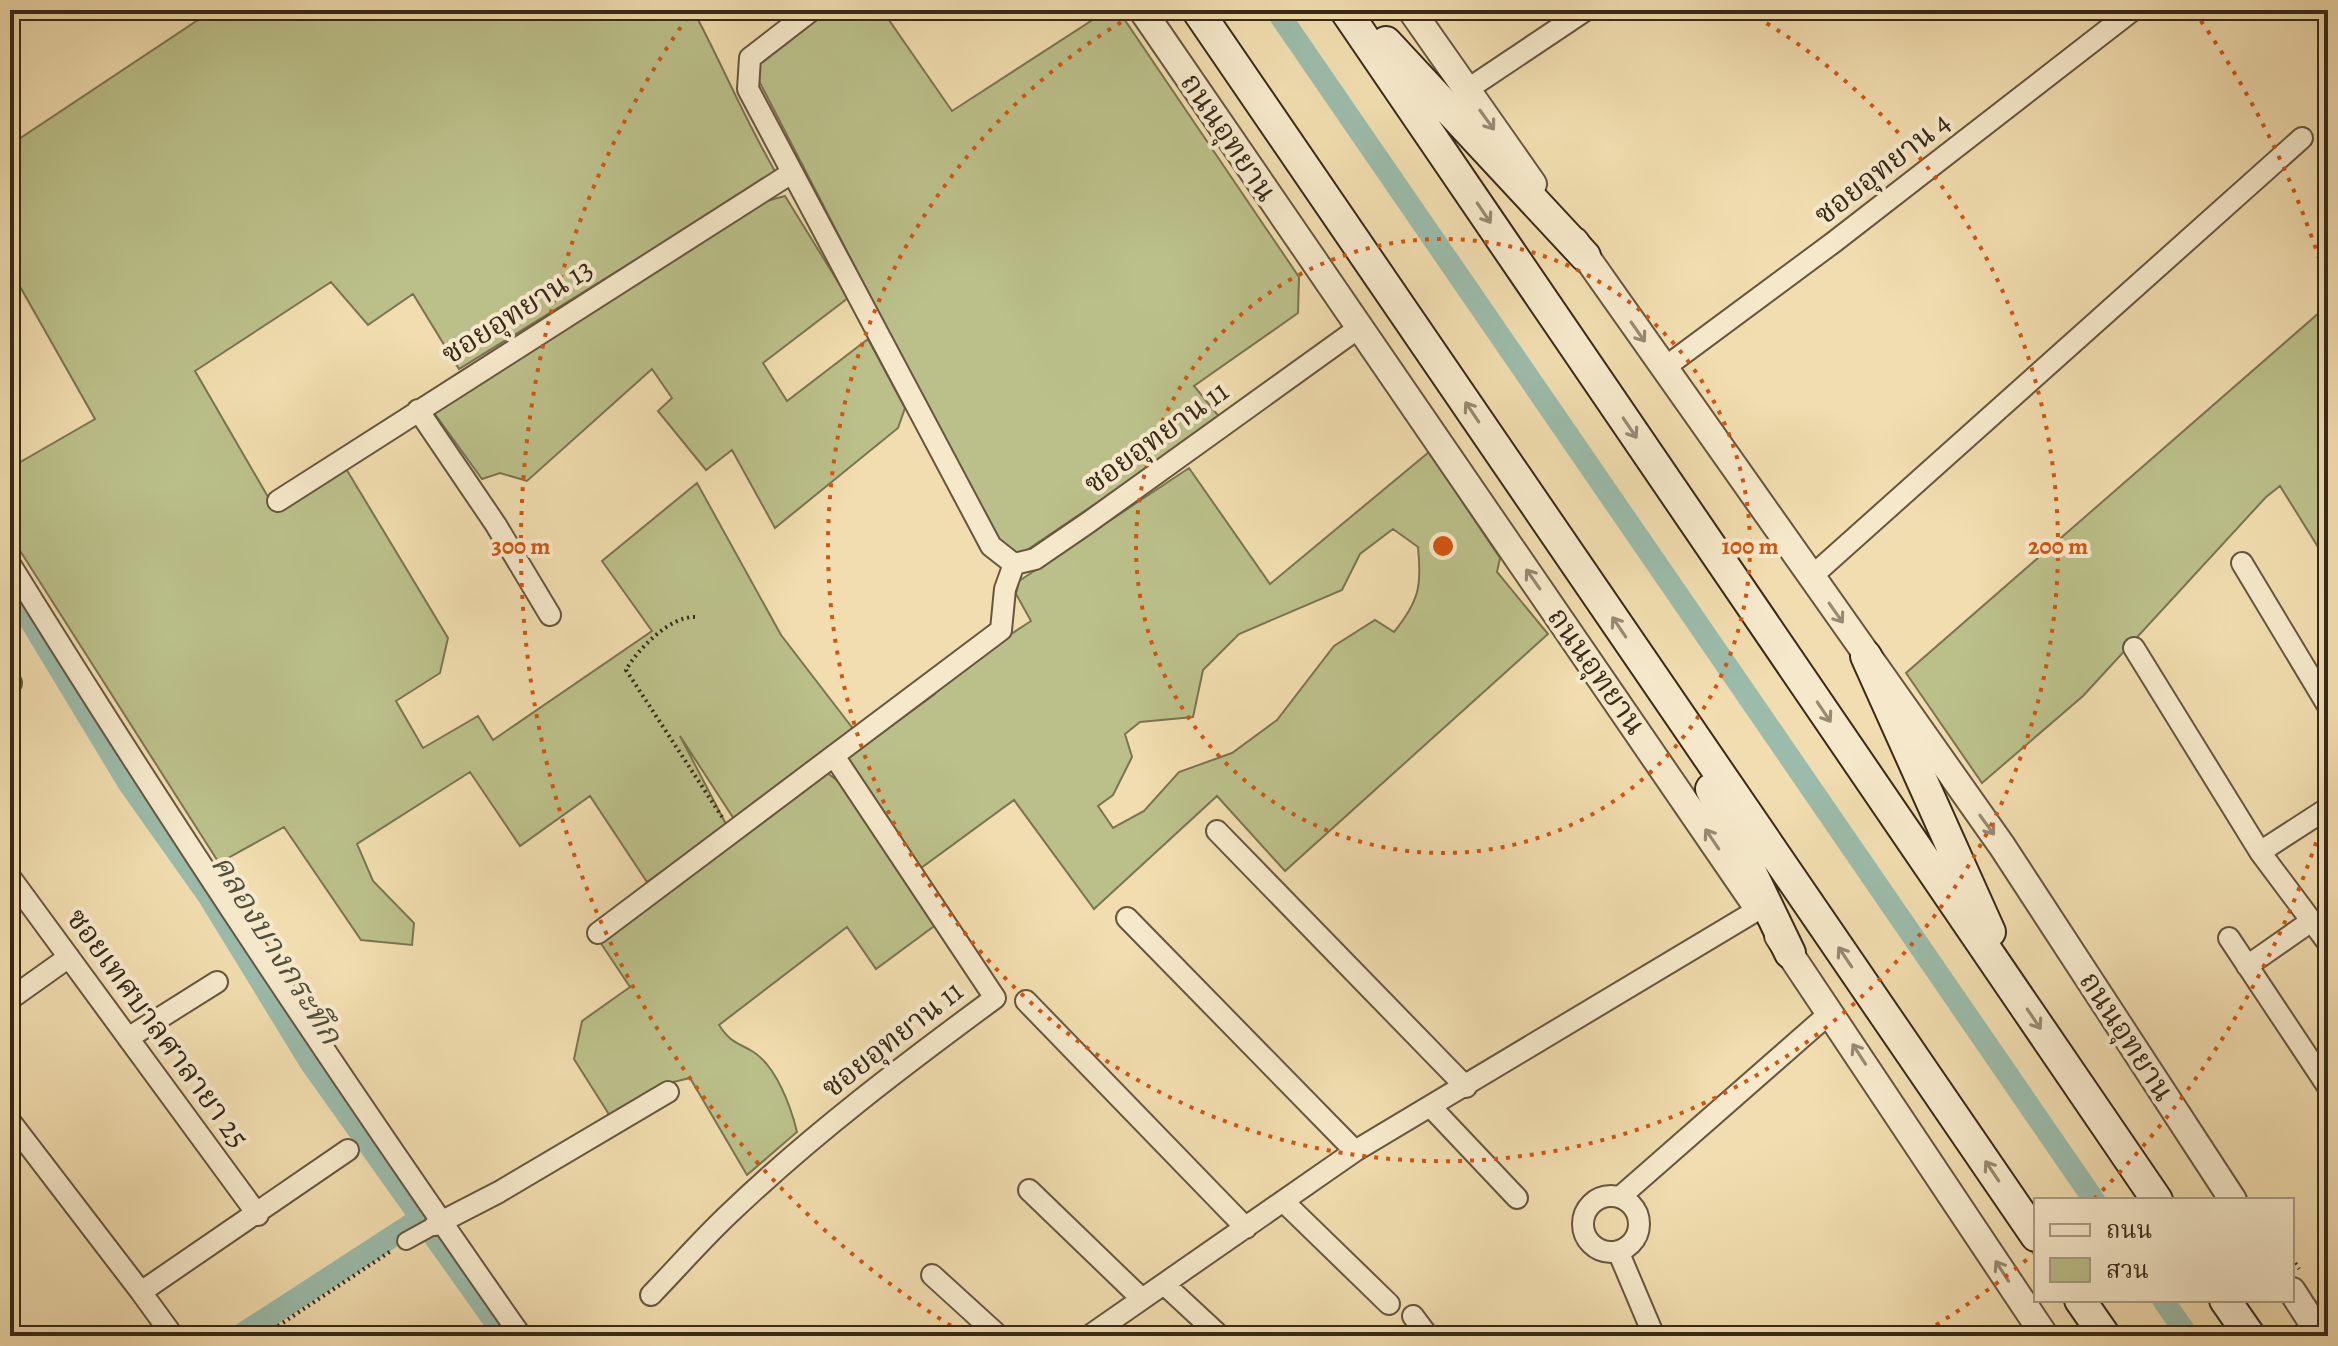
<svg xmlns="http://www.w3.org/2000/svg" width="2338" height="1346" viewBox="0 0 2338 1346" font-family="Alegreya,'Noto Serif Thai',serif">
	<rect width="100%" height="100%" fill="#f1ddaf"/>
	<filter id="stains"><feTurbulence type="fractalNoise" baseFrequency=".0025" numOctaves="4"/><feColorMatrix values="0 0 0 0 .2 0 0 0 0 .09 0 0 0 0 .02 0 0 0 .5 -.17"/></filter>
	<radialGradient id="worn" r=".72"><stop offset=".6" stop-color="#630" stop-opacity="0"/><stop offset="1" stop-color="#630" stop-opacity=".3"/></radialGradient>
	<path fill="#bbc08a" stroke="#7a7452" stroke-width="2" fill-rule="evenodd" d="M213,10H693C722,64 745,120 776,173L459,369L413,294L368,325L331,282L195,371L271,502L342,462L448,638L440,673L396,701L423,748L478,716L493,740L652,631L602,561L697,483L781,635L854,730L734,819L680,736L727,826L647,882L590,796L520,846L470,772L357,844L373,881L414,923L412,945L361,940L284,827L219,863L10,535V468L95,419L10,269V145Z
		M832,10H882L952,111L1108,10H1118L1299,277L1298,313L1194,386L1221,419L1021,554L1006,549L991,530L758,79L761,58Z
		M785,196L848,298L763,363L787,401L868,339L905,408L898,428L775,528L732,450L706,470L658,411L672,398L652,369L527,481L500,473L482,479L432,410L763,202Z
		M2328,305V563L2280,486L2266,497L2083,696L1982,783L1906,673Z
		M1429,452L1500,558L1497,572L1548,634L1285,871L1217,796L1094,909L1014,800L921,868L848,758L935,694L939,681L1031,621L1016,594L1019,581L1189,468L1270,584ZM1393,529L1418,547C1422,586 1419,601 1394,632L1375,620L1334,646L1277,720L1232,753L1179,772L1144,811L1113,828L1098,806L1113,795L1132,757L1125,734L1140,722L1193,717L1203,670L1239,634L1342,590L1360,554Z
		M825,771L839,782L937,924L876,969L847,927L719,1025C730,1042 736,1042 752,1051C776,1065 791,1107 797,1132L747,1175L690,1078L665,1084L610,1116L574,1059L582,1021L630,987L600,942Z"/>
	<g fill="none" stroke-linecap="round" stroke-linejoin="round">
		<path stroke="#9bbcab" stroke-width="22" d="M1276,10L2094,1200
			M10,587L129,784L209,897L310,1062L505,1336
			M2163,1300L2188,1336
			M239,1336L421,1218"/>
		<g stroke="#66563e" stroke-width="20">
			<path id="pedestrian" d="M406,1241L435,1225"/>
		</g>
		<g stroke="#66563e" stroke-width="24">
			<path id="minor" d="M812,10L750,58L748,89L991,546L1014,564
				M1465,91L1586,10
				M1664,368L1834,242L2133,10
				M418,410L496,525L550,615
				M278,501L790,174
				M2242,563L2328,706
				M10,564C172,826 344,1083 521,1336
				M1811,577L2302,138
				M2134,648L2260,852L2328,943
				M10,682L11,683
				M1217,831L1466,1087
				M2260,852L2328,808
				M10,877L258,1215
				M1127,918L1355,1151
				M598,933L1001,630L1005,589L1014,564L1035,559L1089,522L1360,327
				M2229,938L2328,1087
				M2247,966L2310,922
				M10,999L69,957
				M1026,1001L1246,1228
				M128,1038L217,982
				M1431,1107L1517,1198
				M10,1121L141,1292L348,1150
				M1029,1190L1142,1299
				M1583 1224a28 28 0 1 1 56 0a28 28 0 1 1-56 0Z
				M1620,1197L1831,1012
				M1283,1201L1389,1304
				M435,1225L499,1192L668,1092
				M1618,1251L1654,1336
				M932,1275L999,1336
				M1164,1284L1220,1336
				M141,1292L173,1336
				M651,1295C678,1267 704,1237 732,1211C814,1133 904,1065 995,998L834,756
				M1413,1316L1428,1336
				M1089,1336L1355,1151L1759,909"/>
		</g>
		<g stroke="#66563e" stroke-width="30">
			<path id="tertiary" d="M1142,10L1753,901
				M1411,10L1533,184
				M1575,241L2002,846L2233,1200
				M1778,936L2045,1336
				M2292,1291L2321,1336"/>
		</g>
		<g stroke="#382919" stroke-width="34">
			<path id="secondary" d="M1197,10L2036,1236
				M1345,10L2157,1200
				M1386,42L1585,256
				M1866,656L1990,932
				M1711,789L1790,953
				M2080,1300L2105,1336
				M2225,1300L2250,1336"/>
		</g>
		<path stroke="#382919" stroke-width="4" stroke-dasharray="2 4" stroke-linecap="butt" d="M695,617C670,616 637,650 626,670L722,817
			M2292,1258L2299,1269
			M263,1336L391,1251"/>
		<use href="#pedestrian" stroke="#f6e9cb" stroke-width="16"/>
		<use href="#minor" stroke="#f6e9cb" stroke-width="20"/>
		<use href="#tertiary" stroke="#f6e9cb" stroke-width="26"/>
		<use href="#secondary" stroke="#f6e9cb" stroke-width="30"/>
	</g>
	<defs><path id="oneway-shaft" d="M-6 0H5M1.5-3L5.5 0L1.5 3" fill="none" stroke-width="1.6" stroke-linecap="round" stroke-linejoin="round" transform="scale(2)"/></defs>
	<g stroke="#978972">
		<use href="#oneway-shaft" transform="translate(1487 120) rotate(54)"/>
		<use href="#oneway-shaft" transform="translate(1484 213) rotate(56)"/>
		<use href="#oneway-shaft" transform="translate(1638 332) rotate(55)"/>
		<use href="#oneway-shaft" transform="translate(1472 412) rotate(-124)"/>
		<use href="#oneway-shaft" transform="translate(1630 428) rotate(56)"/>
		<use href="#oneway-shaft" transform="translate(1533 579) rotate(-125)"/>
		<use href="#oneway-shaft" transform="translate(1836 613) rotate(55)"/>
		<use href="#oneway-shaft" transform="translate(1619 627) rotate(-124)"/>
		<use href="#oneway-shaft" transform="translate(1824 712) rotate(56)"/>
		<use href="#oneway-shaft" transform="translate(1987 825) rotate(54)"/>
		<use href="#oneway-shaft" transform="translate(1712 839) rotate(-124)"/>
		<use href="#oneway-shaft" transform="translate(1845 957) rotate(-124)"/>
		<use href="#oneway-shaft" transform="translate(2034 1019) rotate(56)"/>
		<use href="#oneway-shaft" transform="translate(1859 1054) rotate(-123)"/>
		<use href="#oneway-shaft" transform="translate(1992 1171) rotate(-124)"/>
		<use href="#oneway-shaft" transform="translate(2002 1271) rotate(-123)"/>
	</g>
	<g fill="none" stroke="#d6540d" stroke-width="4" stroke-dasharray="4 8">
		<circle cx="1443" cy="546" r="307"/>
		<path d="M1746 11A615 615 0 1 1 1140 11"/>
		<path d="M2327 808A922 922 0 0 1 2095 1198M2036 1252A922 922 0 0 1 1925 1332M961 1332A922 922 0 0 1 692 11M2194 11A922 922 0 0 1 2327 284"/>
	</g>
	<g text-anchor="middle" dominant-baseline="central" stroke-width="8" stroke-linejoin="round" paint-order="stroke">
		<g font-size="30" fill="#382919" stroke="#f6e9cb">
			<text transform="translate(1229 137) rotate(56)">ถนนอุทยาน</text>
			<text transform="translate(1882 168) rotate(-38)">ซอยอุทยาน 4</text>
			<text transform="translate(517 311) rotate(-32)">ซอยอุทยาน 13</text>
			<text transform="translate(1156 437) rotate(-36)">ซอยอุทยาน 11</text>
			<text transform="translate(1597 671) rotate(55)">ถนนอุทยาน</text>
			<text transform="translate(158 1028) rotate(54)">ซอยเทศบาลศาลายา 25</text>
			<text transform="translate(2127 1036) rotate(57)">ถนนอุทยาน</text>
			<text transform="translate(892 1039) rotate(-38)">ซอยอุทยาน 11</text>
		</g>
		<g font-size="32" font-style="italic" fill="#514e3e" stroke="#f6e9cb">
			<text transform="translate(277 949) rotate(58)">คลองบางกระทึก</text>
		</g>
	</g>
	<circle cx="1443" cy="546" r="12" fill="#d6540d" stroke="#f6e9cb" stroke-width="4"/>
	<g font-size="24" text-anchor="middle" font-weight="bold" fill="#d6540d" stroke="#f6e9cb" stroke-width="8" stroke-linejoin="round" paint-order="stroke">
		<text x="1750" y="554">100 m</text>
		<text x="2058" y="554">200 m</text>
		<text x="521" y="554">300 m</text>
	</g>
	<rect width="2338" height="1346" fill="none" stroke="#f1ddaf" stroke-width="40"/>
	<rect x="12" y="12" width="2314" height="1322" fill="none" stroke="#382919" stroke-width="4"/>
	<rect x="20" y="20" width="2298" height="1306" fill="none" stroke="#382919" stroke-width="2"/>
	<rect x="2034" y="1198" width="260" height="104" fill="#f6e9cb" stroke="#aa9c84" stroke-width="2"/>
	<rect x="2050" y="1224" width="40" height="12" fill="#f6e9cb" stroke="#aa9c84" stroke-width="2"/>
	<text x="2106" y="1238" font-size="24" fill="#382919">ถนน</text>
	<rect x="2050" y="1258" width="40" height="24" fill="#bbc08a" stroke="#aa9c84" stroke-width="2"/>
	<text x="2106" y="1278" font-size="24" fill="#382919">สวน</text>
	<rect width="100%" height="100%" filter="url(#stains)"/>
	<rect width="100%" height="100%" fill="url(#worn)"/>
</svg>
